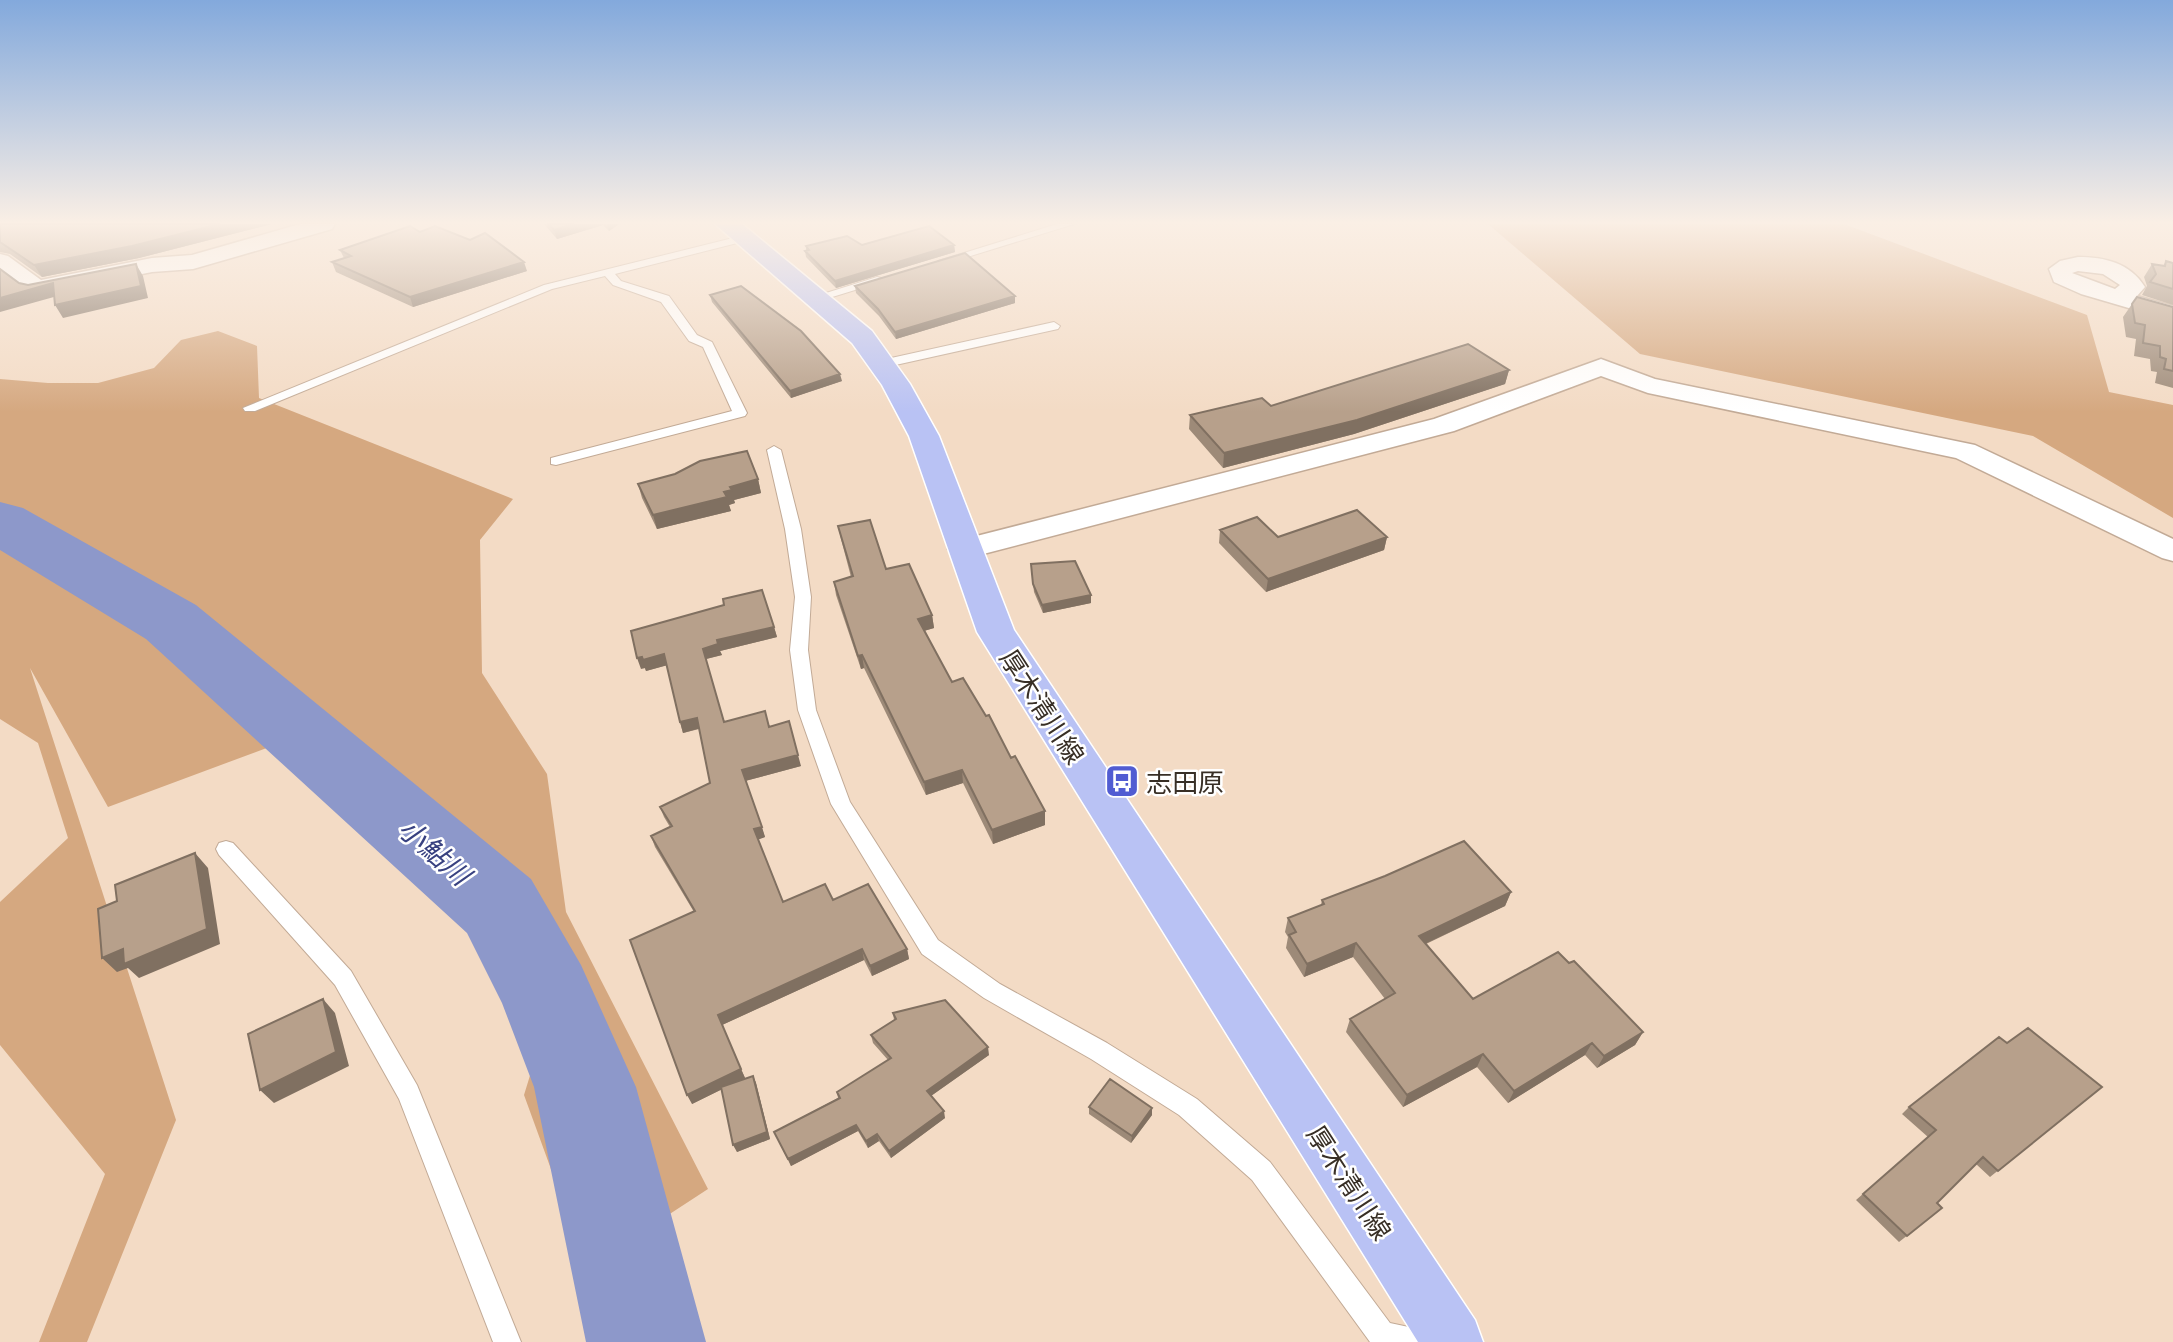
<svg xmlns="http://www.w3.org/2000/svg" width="2173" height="1342" viewBox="0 0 2173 1342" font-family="'Exo 2','Noto Sans JP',sans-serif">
	<rect width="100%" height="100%" fill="#f3dbc5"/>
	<path fill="#d5a880" d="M1488,224H1844L2087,315L2109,392L2173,405V518L2033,436L1640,354Z
		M218,331L257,346L259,398L513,499L480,540L482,673L547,774L566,912L708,1189L587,1268L524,1095L548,1017L309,708L272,746L108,807L30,668L176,1120L87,1342H39L105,1174L0,1045V902L68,838L38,743L0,719V379L48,383H98L154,368L181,340Z"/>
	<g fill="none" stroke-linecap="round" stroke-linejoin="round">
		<path fill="#8d98ca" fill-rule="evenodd" d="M0,502L23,508L196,605L531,879L581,965L636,1087L706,1342H586L534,1087L502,1003L467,933L146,639L0,550Z"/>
		<g stroke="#c2aa96" stroke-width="2">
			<path id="lane" d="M1057,224H1074L948,263L938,261Z
				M745,235L749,236V240L615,274L621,281L669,296L697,335L712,342L747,413L745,416L556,465L551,464V458L732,411L703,347L689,341L661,302L613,285L605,276L552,289L255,411H245L243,408L544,285Z
				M877,277L881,278V282L816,302L810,298Z
				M1054,322L1060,326L1058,329L882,368L876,364L882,360Z
				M774,446L781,450L801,529L811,597L808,650L816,710L850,802L938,940L1000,984L1107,1043L1197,1099L1270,1162L1390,1323L1432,1332L1436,1342H1370L1252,1180L1179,1115L1091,1059L984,998L922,954L831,804L798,710L790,650L795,597L785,529L767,450Z
				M226,841L233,843L351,971L417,1085L521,1342H493L399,1099L335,985L219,855L216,849L219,843Z"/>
		</g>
		<g stroke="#c2aa96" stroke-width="3">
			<path id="street" d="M300,224H335L332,229L193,269L152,272L37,295L29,293L0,272V254L8,256L41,280L152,258L192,255Z
				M2078,257C2105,257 2130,263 2145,287L2137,296L2173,306V321L2081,294L2054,282L2049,269L2060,261ZM2078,271L2103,274L2120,285L2115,289L2072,273Z
				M1601,359L1655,379L1975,445L2173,539V561L2162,558L1956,458L1648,393L1601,376L1454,431L964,559L953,556L948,549L953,542L1434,419Z"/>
		</g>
		<g stroke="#fff" stroke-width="3">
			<path id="primary" d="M715,224H742L872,331L910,384L939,436L1014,630L1475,1320L1483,1342H1418L977,632L909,436L882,385L852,343Z"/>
		</g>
		<use href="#lane" fill="#fff" fill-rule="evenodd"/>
		<use href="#street" fill="#fff" fill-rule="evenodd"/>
		<use href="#primary" fill="#b9c2f4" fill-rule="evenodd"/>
	</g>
	<path fill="#9d8a78" d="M0,224H272L139,258L42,277L10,254L0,252Z
		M544,224H619L609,231L603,225L557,239Z
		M420,232L527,271L413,307L336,272L332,262L344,258L340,250Z
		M862,245H954L955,252L836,288L806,257L805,251L806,250V246Z
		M2166,261L2173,263V305L2142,295L2147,286L2144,277L2152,264L2163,266Z
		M855,286L1015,296V303L896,339L879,316L856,293Z
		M710,295L842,381L791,398L712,302Z
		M2132,304L2173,307V388L2155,383L2157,372L2151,371L2150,359L2134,356L2136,339L2126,337L2123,317Z
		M1509,370L1505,384L1354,434L1223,468L1189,429L1190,415L1271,406Z
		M758,479L761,493L734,500L735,503L729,505L731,511L657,529L642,498L638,484Z
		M838,526L886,569L932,615L934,628L924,631L952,682L1011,758L1045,811V825L993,844L963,783L926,795L864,668L861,669L836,595L834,582L851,577L841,539Z
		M1220,530L1278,537H1387L1384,550L1266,592L1219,543Z
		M1031,564L1091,595V603L1043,613L1034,592Z
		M774,627L777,637L720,651L722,655L706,659L724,722L769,727L801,766L745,781L765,837L758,839L783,902L833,900L907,949L909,959L872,976L864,960L722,1025L745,1078L740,1081L753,1076L756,1083L770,1139L737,1152L722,1089L692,1104L694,912L655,847L651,836L670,827L664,817L660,807L710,783L699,729L683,733L680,722L667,665L646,671L645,668L641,669Z
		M1511,892L1505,906L1426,944L1473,999L1643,1032L1635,1045L1597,1068L1585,1055L1508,1103L1477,1067L1403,1107L1346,1032L1350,1019L1385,999L1353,957L1304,977L1286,948L1288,937L1285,932L1288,918L1321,905L1322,900Z
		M893,1013L989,1055L931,1096L945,1118L891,1158L879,1141L868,1148L858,1131L791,1166L774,1132L838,1098L837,1092L888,1060L873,1043L871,1035L894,1020Z
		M2007,1043L2102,1087L1990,1177L1976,1164L1937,1203L1942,1208L1899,1242L1856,1200L1928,1137L1902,1114L1909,1107Z
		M1089,1107L1152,1108V1115L1131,1143L1089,1114Z"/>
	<path fill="#807061" d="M220,224H272L139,258L42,277L34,265Z
		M574,224H603V225L557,239L554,230Z
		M607,224H619L609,231Z
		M954,245L955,252L836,288L835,281Z
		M524,262L527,271L413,307L410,297Z
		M136,264L143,276L148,298L63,318L55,305Z
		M53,283L61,295L0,312V298Z
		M1015,296V303L896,339L895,332Z
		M1509,370L1505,384L1354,434L1223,468L1224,453Z
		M840,374L842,381L791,398L790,391Z
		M758,479L761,493L734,500L735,503L729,505L731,511L657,529L653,515L724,492L730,487Z
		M1387,537L1384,550L1266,592L1268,579Z
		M1091,595V603L1043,613L1042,605Z
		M932,615L934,628L920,632L918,619Z
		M774,627L777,637L720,651L722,655L706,659L703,649L717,640Z
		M664,654L668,665L646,671L645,668L641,669L637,658Z
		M862,655L864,668L861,669L858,656Z
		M697,718L701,728L683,733L680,722Z
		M798,755L801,766L745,781L742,770Z
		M962,770L963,783L926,795L924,782Z
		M1045,811V825L993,844L992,830Z
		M762,827L765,837L757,840L754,829Z
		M195,853L208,868L220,944L139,978L128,968L117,972L102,958Z
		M1511,892L1505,906L1414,949L1419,936Z
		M1356,943L1353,957L1304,977L1307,964Z
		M862,949L864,960L722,1025L718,1015Z
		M907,949L909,959L872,976L870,966Z
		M323,999L335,1013L349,1066L274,1103L260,1090Z
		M1643,1032L1635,1045L1597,1068L1604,1056Z
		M1592,1043L1585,1055L1508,1103L1514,1091Z
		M988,1047L989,1055L928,1098L927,1091Z
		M1483,1054L1477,1067L1403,1107L1407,1095Z
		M741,1069L745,1078L692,1104L687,1095Z
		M753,1076L756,1083L770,1139L737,1152L733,1145Z
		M1152,1108V1115L1131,1143L1132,1136Z
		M944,1111L945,1118L891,1158L889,1151Z
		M856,1125L858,1131L791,1166L788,1159Z
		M877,1134L879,1141L868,1148L866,1141Z"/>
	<path fill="#b7a08b" stroke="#807061" stroke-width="2" d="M0,224H220L132,246L34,265L0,242Z
		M549,224H574L554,230Z
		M410,226L420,232L435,226L470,240L485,233L524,262L410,297L332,262L351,256L340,250Z
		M929,226L954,245L835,281L805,251L809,250L806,246L847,236L862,245Z
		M965,253L1015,296L895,332L878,309L855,286Z
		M2166,261L2173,263V289L2150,282L2156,274L2152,264L2165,266Z
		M136,264L141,286L55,305L53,283L0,298V269L19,283L28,285Z
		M741,286L801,331L840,374L790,391L710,295Z
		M2137,297L2173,307V371L2164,369L2166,359L2160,357V346L2143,343L2145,325L2135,323L2132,304Z
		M1468,344L1509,370L1357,420L1224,453L1190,415L1262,398L1271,406Z
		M747,451L758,479L730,487L732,490L724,492L727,497L653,515L638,484L675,474L700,461Z
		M1357,510L1387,537L1268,579L1220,530L1257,517L1278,537Z
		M870,520L886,569L909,564L932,615L918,619L952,682L963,678L986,716L989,715L1011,758L1015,756L1045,811L992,830L962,770L924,782L862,655L858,656L834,582L853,576L838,526Z
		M1075,561L1091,595L1042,605L1033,584L1031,564Z
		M762,590L774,627L717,640L718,644L703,649L724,722L765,711L769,727L789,721L798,755L742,770L762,827L754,829L783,902L825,884L833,900L868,884L907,949L870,966L862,949L718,1015L741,1069L687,1095L630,940L695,911L651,836L672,826L660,807L710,783L697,718L680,722L664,654L643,660L642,657L637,658L631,631L724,605L723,599Z
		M1464,841L1511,892L1419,936L1473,999L1558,952L1569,963L1574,961L1643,1032L1604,1056L1592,1043L1514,1091L1483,1054L1407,1095L1350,1019L1395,993L1356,943L1307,964L1289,935L1296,932L1288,918L1324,904L1322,900L1385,876Z
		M195,853L207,929L124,964L123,949L102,958L98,909L117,901L115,885Z
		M323,999L336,1052L260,1090L248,1034Z
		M945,1000L988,1047L927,1091L944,1111L889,1151L877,1134L866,1141L856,1125L788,1159L774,1132L840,1098L837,1092L891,1058L871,1035L896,1019L893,1013Z
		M2028,1028L2102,1087L1998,1171L1983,1157L1937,1203L1942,1208L1907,1236L1863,1194L1936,1130L1909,1107L1999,1037L2007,1043Z
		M753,1076L767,1132L733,1145L721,1087Z
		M1110,1079L1152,1108L1132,1136L1089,1107Z"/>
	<linearGradient id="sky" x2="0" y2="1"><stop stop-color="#83a9dc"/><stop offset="0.54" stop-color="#faefe5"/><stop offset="1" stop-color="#faefe5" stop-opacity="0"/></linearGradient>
	<rect width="2173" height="412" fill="url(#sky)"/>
	<defs>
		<g id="bus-square" transform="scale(1.75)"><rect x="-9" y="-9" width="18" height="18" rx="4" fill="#515cd2" stroke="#fff"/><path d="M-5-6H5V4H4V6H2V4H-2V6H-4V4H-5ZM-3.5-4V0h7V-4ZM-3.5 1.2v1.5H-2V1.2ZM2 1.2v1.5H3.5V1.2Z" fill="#fff"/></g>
	</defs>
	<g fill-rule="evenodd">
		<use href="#bus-square" x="1122" y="781"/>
	</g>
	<g text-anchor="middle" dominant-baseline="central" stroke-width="5" stroke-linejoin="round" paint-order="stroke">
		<g font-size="26" fill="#382f26" stroke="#fff">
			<text transform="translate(1043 706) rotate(57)">厚木清川線</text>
			<text transform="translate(1350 1182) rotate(57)">厚木清川線</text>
		</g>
		<g font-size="26" fill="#382f26" stroke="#fff" text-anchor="start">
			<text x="1146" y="781">志田原</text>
		</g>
		<g font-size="28" font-style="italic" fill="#384180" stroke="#fff">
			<text transform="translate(435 851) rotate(41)">小鮎川</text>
		</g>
	</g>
</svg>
